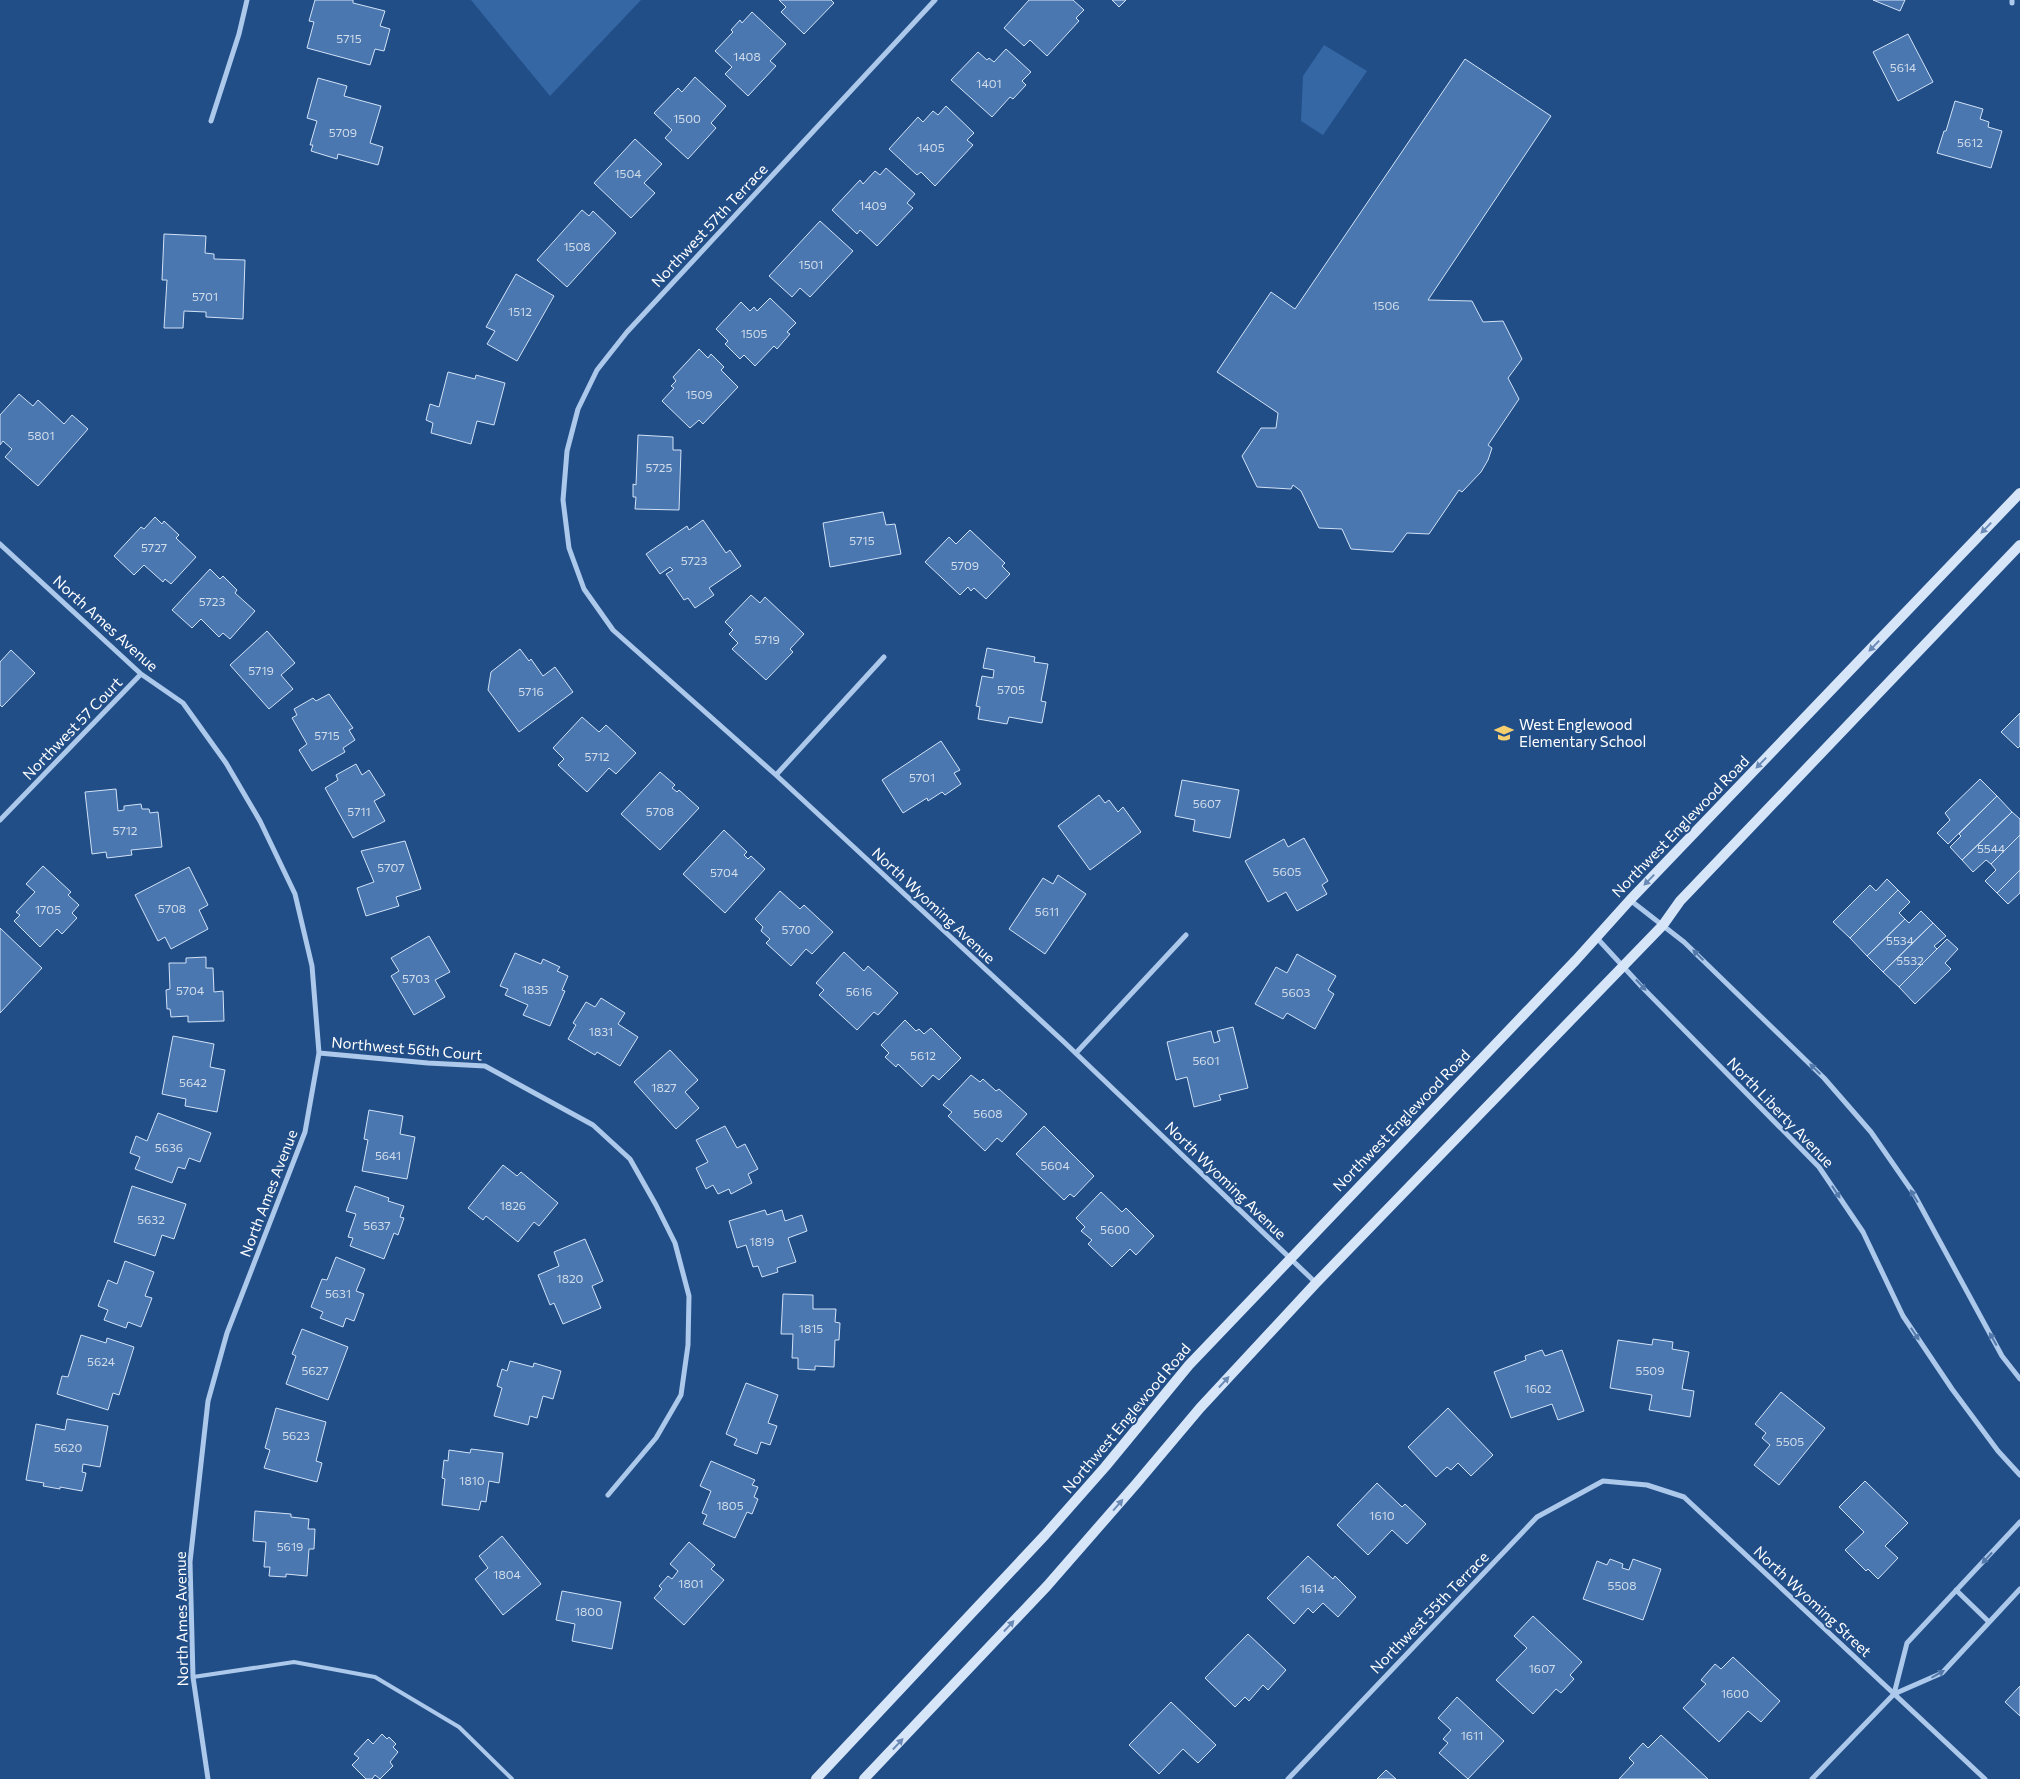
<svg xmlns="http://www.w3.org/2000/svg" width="2020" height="1779" viewBox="0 0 2020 1779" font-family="Commissioner,sans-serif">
	<rect width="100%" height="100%" fill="#224e88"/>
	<path fill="#3567a5" d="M471,0H641L550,96Z
		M1324,45L1367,71L1323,135L1301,121L1303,76Z"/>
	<path fill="#4a77b0" stroke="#d1e2f7" d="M315,0H353V3L385,11L380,26L390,29L384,51L375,49L370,65L307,48L314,22L309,21Z
		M779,0H831L834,3L804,34L781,12L786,7Z
		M1029,0H1073L1084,10L1076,18L1079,21L1047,56L1030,40L1024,46L1004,28Z
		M1112,0H1126L1119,7Z
		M1873,0H1905L1900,11Z
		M752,12L786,44L770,61L776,66L748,96L725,74L732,67L715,51L733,32L731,30L740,20L742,23Z
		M1908,34L1933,82L1898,101L1873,52Z
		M1006,49L1031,72L1022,81L1026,85L1013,99L1010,97L992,117L951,80L978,52L987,60L989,58L994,62Z
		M1465,59L1551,116L1428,300L1472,301L1483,322L1503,321L1522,359L1508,378L1519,399L1488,445L1492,448L1488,460L1481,472L1462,492L1459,490L1429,534L1407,533L1393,552L1351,549L1342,529L1319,528L1301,491L1293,485L1291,489L1257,487L1242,456L1261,428H1276L1278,413L1217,372L1271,292L1295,309Z
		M695,77L726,106L711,123L716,128L688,159L665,138L672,130L654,113L678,88L682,92Z
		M318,78L347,86L344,96L381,106L370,143L383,147L378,165L338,154L337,159L311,151L313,145H310L317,121L307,118Z
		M1955,101L1983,109L1980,119L1989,122L1988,127L2002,131L1991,168L1937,153L1944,131H1946Z
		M946,106L974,133L967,140L973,145L935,186L921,172L917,175L889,149L918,117L923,122L933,111L938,115Z
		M635,139L662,164L644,183L655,193L631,218L594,183Z
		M886,168L915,194L907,203L913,208L877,246L860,230L857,234L832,210L860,180L863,184L875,171L880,175Z
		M582,210L589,216L593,211L616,233L567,287L537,260Z
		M820,221L853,251L810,297L800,288L792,297L769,276Z
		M164,234L206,236L205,253L214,254V259L245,260L243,319L206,317V312L184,311L183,328H164L167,280H162Z
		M516,274L554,296L517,361L487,344L495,331L486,327Z
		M770,298L796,323L787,332L790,334L777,349L774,346L755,366L744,355L740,359L725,344L728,341L716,329L741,302L750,311L754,307L757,311Z
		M699,349L708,358L711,354L724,367L721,370L738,387L703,424L699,420L690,428L662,401L674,388L671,386L676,381L673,377Z
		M448,372L475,379L476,375L505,383L494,425L477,421L471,444L431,433L433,423L426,420L430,404L439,407Z
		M19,394L33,406L38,400L64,424L72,415L88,429L38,486L5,457L12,449L3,441L0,445V415Z
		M638,435L673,437V450H681L679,510L635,509L636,497H633V484L636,485Z
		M883,512L886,525L895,524L901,554L830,567L823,523Z
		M155,517L162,524L164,521L179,535L176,538L196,557L171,584L165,579L163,582L144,565L134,575L114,556L141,527L144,529Z
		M703,520L726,553L730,550L741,566L709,588L714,595L695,608L688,598L684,600L666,574L673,570L670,567L660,574L646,554L687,526L689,530Z
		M970,530L1005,563L1002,566L1010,574L986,599L974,588L971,591L968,587L960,595L925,562L949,537L956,544Z
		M210,569L220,579L223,576L237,590L235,593L255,611L230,639L223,633L219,637L201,619L192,628L172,610Z
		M751,595L760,603L765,597L804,634L790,649L793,652L766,680L732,649L738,643L729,634L733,630L725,622Z
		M267,631L295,663L281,675L293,689L269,709L230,665Z
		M987,648L1035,657L1034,662L1048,664L1041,701L1046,702L1042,723L1009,717L1007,724L978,719L980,707L976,706L982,676L993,678L994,670L983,668Z
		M520,649L529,661L531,659L543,676L555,667L573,692L519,732L488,690L491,672Z
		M11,650L35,673L2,707L0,705V662Z
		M329,694L353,728L349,730L355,740L343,748L345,752L312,771L299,750L307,744L292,718L297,715L294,709L313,698L316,701Z
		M2020,713V746L2018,748L2001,732Z
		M582,717L599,732L606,725L636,753L616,774L609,768L587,792L558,765L564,759L553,748Z
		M941,741L960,770L954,773L961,784L945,795L942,792L928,801L927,798L903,813L882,780Z
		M356,764L362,775L369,770L385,795L374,801L385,821L353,838L325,788L338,780L336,775Z
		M660,772L675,785L672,788L677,792L679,790L699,808L660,850L621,814Z
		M1980,779L1997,796L1948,844L1937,833L1950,820L1945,813Z
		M1182,780L1239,790L1230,838L1193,831L1195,820L1175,816Z
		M116,789L118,811L124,810V806L141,804L142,809H149L150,813L158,812L162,847L131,850L132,855L107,858L106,852L92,854L85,792Z
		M1099,795L1105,803L1109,800L1118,812L1123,807L1141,832L1090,870L1058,826Z
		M1997,796L2012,812L1962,860L1950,847L1961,836L1959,834Z
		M2012,812L2020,819V835L1991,864L1986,860L1973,872L1962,860Z
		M724,830L747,852L744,855L748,859L751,856L765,869L725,913L683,874Z
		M2020,835V870L1997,893L1985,881L1996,870L1991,864Z
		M1304,838L1328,881L1322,885L1327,894L1297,911L1286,892L1268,902L1245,861L1284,839L1288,847Z
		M405,841L421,889L396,897L399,906L366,916L357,888L374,882L361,851Z
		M43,866L71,892L68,895L79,905L72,913L77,918L62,934L57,929L40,947L14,921L20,915L16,912L35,892L26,884Z
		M189,867L208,905L199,910L208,929L171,949L165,937L158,941L135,895Z
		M2020,870V893L2008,904L1997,893Z
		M1058,875L1086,894L1045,954L1009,929L1043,878L1053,884Z
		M1887,879L1898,890L1850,938L1833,922L1870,885L1876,891Z
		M1898,890L1910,902L1899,913L1905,919L1867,956L1850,938Z
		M780,891L800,909L804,905L833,932L812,954L806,949L791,966L766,943L770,939L761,931L763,927L755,919Z
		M1921,911L1933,923L1883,972L1867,956L1905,919L1909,923Z
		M1933,923L1946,936L1934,946L1937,949L1899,987L1883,972Z
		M0,928L42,968L0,1013Z
		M429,936L450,972L435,980L445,997L414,1015L391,976L399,971L391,958Z
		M1947,939L1958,949L1945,963L1951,969L1915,1004L1899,987Z
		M844,952L864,971L868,966L898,993L878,1015L874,1012L857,1030L819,995L824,990L816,983Z
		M515,953L541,964L543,959L560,967L557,971L568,976L562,990L565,991L550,1026L523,1015L528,1005L505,995L508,989L500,986Z
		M1297,954L1336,976L1328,990L1334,994L1315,1029L1287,1013L1283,1019L1255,1004L1276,967L1287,973Z
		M206,957V968H213L214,992L223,991L224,1021L188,1022V1016L171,1017L170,1009H167L166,990L170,989L169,963H186V958Z
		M601,998L625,1013L618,1024L638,1037L620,1066L597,1052L595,1055L568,1039L576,1025L573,1023L586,1002L595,1007Z
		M905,1020L916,1031L919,1029L924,1034L931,1028L961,1058L939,1080L933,1075L922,1087L898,1064L896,1067L885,1057L889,1053L881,1045Z
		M1233,1027L1248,1088L1219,1095L1221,1100L1194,1107L1187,1077L1176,1080L1167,1042L1211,1031L1214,1043L1220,1041L1217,1031Z
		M173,1036L214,1044L210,1067L225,1070L217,1112L185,1106L186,1099L162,1094Z
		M670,1050L698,1080L685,1092L699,1108L676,1129L634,1082Z
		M971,1075L980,1082L983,1079L996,1091L999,1089L1027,1114L1002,1142L997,1138L985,1151L948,1116L952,1112L943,1105Z
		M369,1110L403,1116L400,1134L415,1137L407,1179L362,1171L368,1140L364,1139Z
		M158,1113L211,1133L200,1162L189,1158L185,1169L178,1167L172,1183L135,1169L140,1157L130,1153L136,1136L147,1141Z
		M725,1126L737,1148L745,1144L758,1169L748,1174L752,1183L731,1194L729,1189L718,1194L713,1185L706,1189L696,1168L708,1162L696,1140Z
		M1044,1126L1094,1176L1074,1197L1070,1194L1064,1200L1016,1154Z
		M503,1165L517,1176L521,1172L558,1203L539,1226L534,1222L518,1242L486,1216L483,1220L468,1208Z
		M132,1186L186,1204L174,1239L162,1235L155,1256L114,1242Z
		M355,1186L389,1198L388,1201L404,1206L400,1217L404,1218L398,1235L394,1233L384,1259L350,1246L353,1238L348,1237L356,1214L346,1211Z
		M1101,1192L1122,1212L1126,1208L1154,1236L1136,1255L1130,1249L1112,1267L1088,1244L1092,1240L1081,1231L1085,1227L1076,1218Z
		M765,1210L767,1215L782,1210L785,1221L802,1215L807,1231L788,1238L796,1262L777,1268L778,1272L762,1277L758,1266L753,1267L746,1245L737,1248L729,1221Z
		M585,1239L603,1281L592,1286L601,1308L563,1324L554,1303L550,1305L538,1275L559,1266L554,1252Z
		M336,1257L365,1269L356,1291L364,1294L354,1321L346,1318L343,1327L320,1318L323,1312L311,1307L322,1279L327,1280Z
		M125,1261L154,1272L145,1296L152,1298L141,1327L128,1322L126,1328L104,1320L108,1310L98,1306L108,1280L117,1284Z
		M783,1294L813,1295V1309H836L835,1322L840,1323L839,1340H835L834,1367L815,1366V1370L798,1369V1358H792L793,1334H781Z
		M302,1329L348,1347L328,1400L286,1384L296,1356L292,1354Z
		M81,1335L106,1343L107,1338L134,1347L119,1395L113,1393L108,1410L57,1394L62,1376L68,1377Z
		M1653,1339L1673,1342L1672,1349L1689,1352L1682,1389L1694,1391L1690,1417L1649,1410L1652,1395L1610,1388L1618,1340L1652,1345Z
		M1542,1350L1545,1356L1562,1350L1584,1411L1558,1420L1552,1404L1511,1418L1494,1372L1526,1360L1525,1356Z
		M510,1361L533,1367L534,1363L561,1371L553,1399L543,1396L537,1418L530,1416L528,1425L494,1416L502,1388L497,1386L502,1369L507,1371Z
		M746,1383L778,1395L768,1423L777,1426L770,1445L761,1442L757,1454L734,1445L737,1439L726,1434Z
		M1781,1392L1825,1428L1779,1485L1754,1465L1770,1445L1762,1438L1766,1433L1755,1424Z
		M276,1408L326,1422L316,1461L322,1463L317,1482L264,1468L270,1450L265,1448Z
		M1448,1408L1493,1455L1471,1476L1458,1463L1451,1470L1447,1467L1436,1477L1408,1447Z
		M67,1419L108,1426L100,1467L83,1464L82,1472L86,1473L82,1491L60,1487V1489L43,1486L44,1483L26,1480L36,1424L65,1430Z
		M471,1449L503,1453L499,1483L489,1481L486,1502L481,1501L479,1510L442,1505L445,1479L442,1478L444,1460L448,1461L449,1450L470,1453Z
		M711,1461L755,1480L752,1485L758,1487L754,1497L758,1499L752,1514L747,1512L735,1538L703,1524L707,1515L702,1513L711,1491L700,1486Z
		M1865,1481L1908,1523L1885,1546L1898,1558L1878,1579L1868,1569L1866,1571L1845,1550L1864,1532L1839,1507Z
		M1377,1483L1402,1507L1405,1504L1426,1524L1407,1544L1392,1530L1368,1555L1337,1525Z
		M255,1511L291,1514V1517L309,1519L308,1529H315L314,1549H309L307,1576L286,1574V1577L269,1576L270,1567H264L266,1542L253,1541Z
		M502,1536L541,1584L503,1615L475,1579L488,1568L479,1556Z
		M689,1542L715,1565L711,1569L724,1580L684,1625L654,1598L662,1589L659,1586L668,1576L672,1579L678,1571L670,1564Z
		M1308,1556L1333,1579L1335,1576L1356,1597L1338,1617L1323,1603L1313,1613L1308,1608L1294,1624L1267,1598Z
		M1610,1559L1623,1564L1622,1568L1629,1570L1633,1559L1661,1569L1643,1620L1583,1599L1597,1561L1607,1565Z
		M562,1591L621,1602L612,1649L572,1641L575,1624L556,1620Z
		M1533,1616L1582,1662L1570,1675L1574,1679L1561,1693L1556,1689L1533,1714L1496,1680L1527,1648L1514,1636Z
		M1248,1634L1286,1670L1268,1690L1263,1685L1249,1701L1245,1697L1235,1707L1205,1678Z
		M1733,1657L1780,1701L1761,1722L1748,1711L1719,1742L1683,1708L1706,1684L1701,1680L1715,1664L1721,1669Z
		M2020,1686V1716L2005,1702Z
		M1457,1697L1504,1741L1468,1779L1439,1753L1448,1743L1443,1739L1451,1730L1438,1718Z
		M1171,1702L1216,1745L1198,1763L1183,1749L1159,1774L1129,1745Z
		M382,1734L387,1739L389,1737L396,1744L393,1747L398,1752L390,1762L393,1766L380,1779L375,1775L372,1779H366L352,1765L359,1758L354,1754L368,1739L373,1744Z
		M1661,1735L1708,1779H1619L1634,1763L1629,1758L1643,1743L1648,1748Z
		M1386,1770L1396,1779H1377Z"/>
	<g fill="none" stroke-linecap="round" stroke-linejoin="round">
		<path stroke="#acc8ea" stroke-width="4" d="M193,1677L294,1662L375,1677L459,1727L512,1779"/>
		<path stroke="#acc8ea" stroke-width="5" d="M935,0L627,332L597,370L578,409L567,451L563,500L569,548L584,589L613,630L776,775L1064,1042L1316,1283
			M2012,0V3
			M211,121L239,34L247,0
			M0,544L141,674L183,703L226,763L260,821L295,894L312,966L319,1053L305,1132L227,1333L208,1401L190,1562L193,1677L208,1779
			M776,775L884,657
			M0,820L141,674
			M1630,900L1684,942L1824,1078L1871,1132L1914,1194L2002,1356L2020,1379
			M1596,937L1641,986L1819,1167L1863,1232L1903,1316L1952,1389L1998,1451L2020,1475
			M319,1053L428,1063L485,1066L593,1125L630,1159L656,1205L675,1243L689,1296L688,1345L681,1395L656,1438L608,1495
			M1076,1053L1186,935
			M1956,1590L1989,1622
			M1894,1694L1907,1643L2020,1522
			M1288,1779L1537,1517L1603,1481L1647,1485L1684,1497L1985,1779
			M1812,1779L1894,1694L1942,1673L2020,1589"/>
		<path stroke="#d7e5f8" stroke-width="10" d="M816,1779L1045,1535L1105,1467L1189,1365L1576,960L1630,900L2020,493
			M864,1779L1047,1586L1136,1484L1200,1408L1316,1283L1663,925L1680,901L2020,545"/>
	</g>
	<defs><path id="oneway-solid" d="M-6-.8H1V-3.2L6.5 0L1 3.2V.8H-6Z" transform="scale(1.25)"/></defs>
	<g fill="#6a8ab5">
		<use href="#oneway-solid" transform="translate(1986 528) rotate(134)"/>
		<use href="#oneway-solid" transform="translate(1874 646) rotate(134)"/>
		<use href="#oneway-solid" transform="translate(1761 763) rotate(134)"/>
		<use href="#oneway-solid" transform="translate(1649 880) rotate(134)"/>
		<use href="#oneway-solid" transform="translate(1224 1382) rotate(-47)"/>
		<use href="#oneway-solid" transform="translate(1118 1505) rotate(-49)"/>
		<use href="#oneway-solid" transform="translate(1009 1626) rotate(-47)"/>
		<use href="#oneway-solid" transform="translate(898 1744) rotate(-47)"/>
	</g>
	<g fill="#5279aa">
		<use href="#oneway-solid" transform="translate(1698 955) rotate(-136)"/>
		<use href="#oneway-solid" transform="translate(1641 985) rotate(47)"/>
		<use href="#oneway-solid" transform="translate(1815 1069) rotate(-136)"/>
		<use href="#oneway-solid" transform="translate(1836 1192) rotate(57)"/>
		<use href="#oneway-solid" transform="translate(1914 1196) rotate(-121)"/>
		<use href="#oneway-solid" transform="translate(1915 1334) rotate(56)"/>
		<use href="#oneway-solid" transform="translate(1993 1339) rotate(-119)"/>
		<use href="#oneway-solid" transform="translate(1987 1558) rotate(133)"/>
		<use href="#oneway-solid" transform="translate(1938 1674) rotate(-30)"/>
	</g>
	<defs>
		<g id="school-bare" transform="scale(1.5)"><path d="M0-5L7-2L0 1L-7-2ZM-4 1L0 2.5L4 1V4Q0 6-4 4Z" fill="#f6d06e" stroke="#224e88" stroke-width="2.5" paint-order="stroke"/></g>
	</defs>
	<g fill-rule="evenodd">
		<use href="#school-bare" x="1504" y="733"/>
	</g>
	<g text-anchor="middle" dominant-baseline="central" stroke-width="4" stroke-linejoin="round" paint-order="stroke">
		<g font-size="12" fill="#d2ddeb">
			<text x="349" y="38">5715</text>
			<text x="747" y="56">1408</text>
			<text x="1903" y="67">5614</text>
			<text x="989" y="83">1401</text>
			<text x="687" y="118">1500</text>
			<text x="343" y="132">5709</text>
			<text x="1970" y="142">5612</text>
			<text x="931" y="147">1405</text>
			<text x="628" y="173">1504</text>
			<text x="873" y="205">1409</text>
			<text x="577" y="246">1508</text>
			<text x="811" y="264">1501</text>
			<text x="205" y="296">5701</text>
			<text x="1386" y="305">1506</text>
			<text x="520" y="311">1512</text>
			<text x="754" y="333">1505</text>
			<text x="699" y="394">1509</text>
			<text x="41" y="435">5801</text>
			<text x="659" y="467">5725</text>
			<text x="862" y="540">5715</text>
			<text x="154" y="547">5727</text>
			<text x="694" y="560">5723</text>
			<text x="965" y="565">5709</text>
			<text x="212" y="601">5723</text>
			<text x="767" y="639">5719</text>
			<text x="261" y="670">5719</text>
			<text x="1011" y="689">5705</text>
			<text x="531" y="691">5716</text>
			<text x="327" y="735">5715</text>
			<text x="597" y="756">5712</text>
			<text x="922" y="777">5701</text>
			<text x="1207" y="803">5607</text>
			<text x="359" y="811">5711</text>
			<text x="660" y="811">5708</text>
			<text x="125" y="830">5712</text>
			<text x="1991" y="848">5544</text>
			<text x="391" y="867">5707</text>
			<text x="1287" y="871">5605</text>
			<text x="724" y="872">5704</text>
			<text x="172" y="908">5708</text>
			<text x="48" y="909">1705</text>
			<text x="1047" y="911">5611</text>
			<text x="796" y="929">5700</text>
			<text x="1900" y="940">5534</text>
			<text x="1910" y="960">5532</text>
			<text x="416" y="978">5703</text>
			<text x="535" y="989">1835</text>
			<text x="190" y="990">5704</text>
			<text x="859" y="991">5616</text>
			<text x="1296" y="992">5603</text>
			<text x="601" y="1031">1831</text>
			<text x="923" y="1055">5612</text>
			<text x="1206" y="1060">5601</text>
			<text x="193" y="1082">5642</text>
			<text x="664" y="1087">1827</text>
			<text x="988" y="1113">5608</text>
			<text x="169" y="1147">5636</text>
			<text x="388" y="1155">5641</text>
			<text x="1055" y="1165">5604</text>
			<text x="513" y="1205">1826</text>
			<text x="151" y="1219">5632</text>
			<text x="377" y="1225">5637</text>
			<text x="1115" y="1229">5600</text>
			<text x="762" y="1241">1819</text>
			<text x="570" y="1278">1820</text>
			<text x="338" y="1293">5631</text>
			<text x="811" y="1328">1815</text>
			<text x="101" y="1361">5624</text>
			<text x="315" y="1370">5627</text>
			<text x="1650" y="1370">5509</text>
			<text x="1538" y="1388">1602</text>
			<text x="296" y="1435">5623</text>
			<text x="1790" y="1441">5505</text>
			<text x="68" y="1447">5620</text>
			<text x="472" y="1480">1810</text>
			<text x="730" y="1505">1805</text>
			<text x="1382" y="1515">1610</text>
			<text x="290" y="1546">5619</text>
			<text x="507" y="1574">1804</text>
			<text x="691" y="1583">1801</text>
			<text x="1622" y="1585">5508</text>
			<text x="1312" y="1588">1614</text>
			<text x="589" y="1611">1800</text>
			<text x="1542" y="1668">1607</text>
			<text x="1735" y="1693">1600</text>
			<text x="1472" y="1735">1611</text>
		</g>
		<g font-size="15" fill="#fff" stroke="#224e88">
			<text transform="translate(709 225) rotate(-47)">Northwest 57th Terrace</text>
			<text transform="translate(106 623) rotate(42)">North Ames Avenue</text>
			<text transform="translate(72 728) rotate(-46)">Northwest 57 Court</text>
			<text transform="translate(1680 826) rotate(-46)">Northwest Englewood Road</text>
			<text transform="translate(934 905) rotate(43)">North Wyoming Avenue</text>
			<text transform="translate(407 1048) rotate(5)">Northwest 56th Court</text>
			<text transform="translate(1781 1112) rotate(46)">North Liberty Avenue</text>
			<text transform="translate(1401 1120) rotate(-46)">Northwest Englewood Road</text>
			<text transform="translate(1226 1180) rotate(44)">North Wyoming Avenue</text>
			<text transform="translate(268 1193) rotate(-69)">North Ames Avenue</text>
			<text transform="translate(1126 1418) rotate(-50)">Northwest Englewood Road</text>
			<text transform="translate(1813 1601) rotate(43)">North Wyoming Street</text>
			<text transform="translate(1429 1612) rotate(-46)">Northwest 55th Terrace</text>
			<text transform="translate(181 1619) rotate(-91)">North Ames Avenue</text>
		</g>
		<g font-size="15" fill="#fff" stroke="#224e88" text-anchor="start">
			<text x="1519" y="724">West Englewood<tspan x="1519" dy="17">Elementary School</tspan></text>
		</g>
	</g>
</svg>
